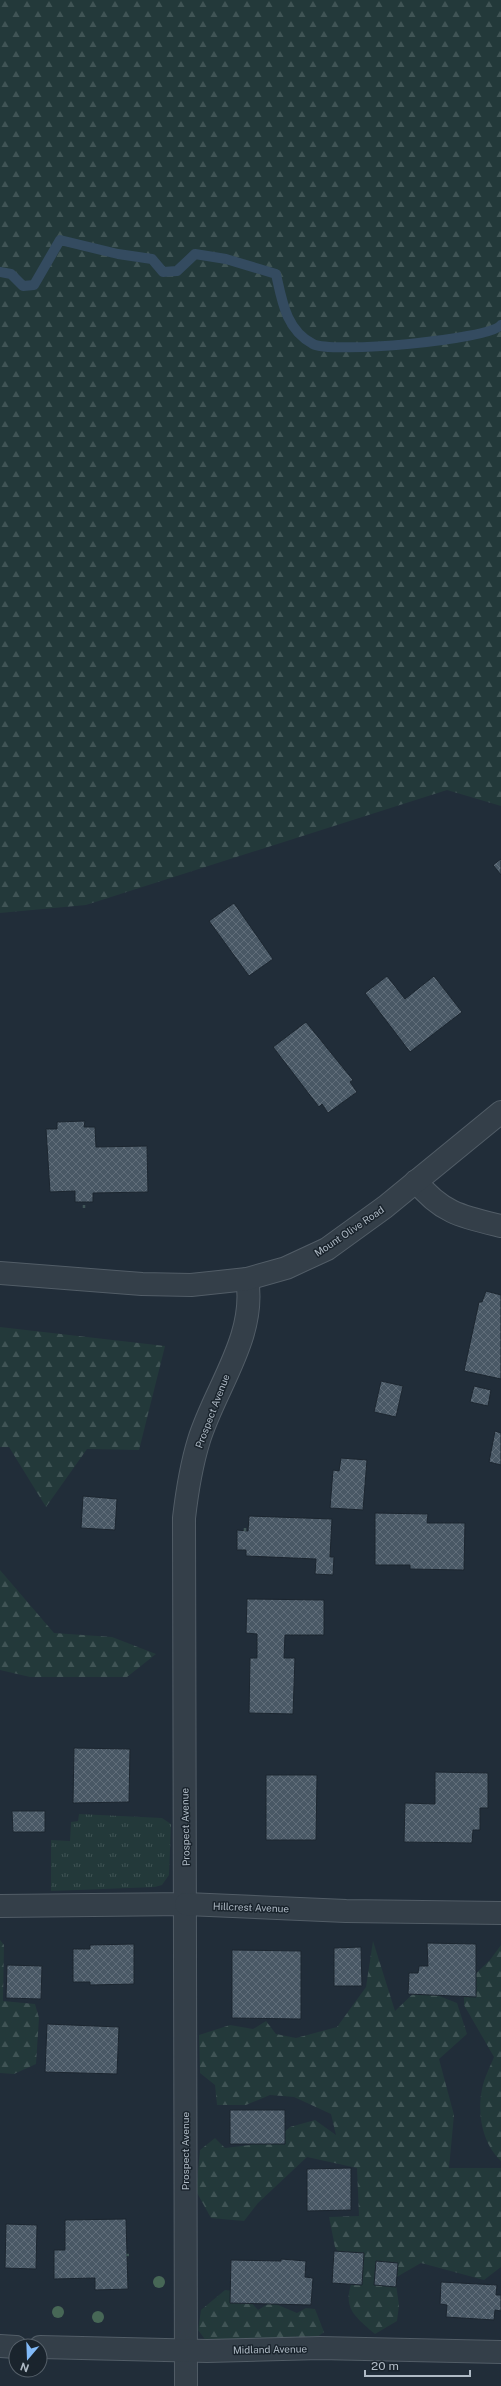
<svg xmlns="http://www.w3.org/2000/svg" width="501" height="2386" viewBox="0 0 501 2386" font-family="'Public Sans',sans-serif">
	<defs>
		<pattern id="grass-tufts" width="24" height="20" patternUnits="userSpaceOnUse"><rect width="24" height="20" fill="#23393a"/><path d="M3 7l-1-3M5 7V3M7 7l1-3M15 17l-1-3M17 17v-4M19 17l1-3" fill="none" stroke="#405455"/></pattern>
		<pattern id="forest-firs" width="22" height="20" patternUnits="userSpaceOnUse"><rect width="22" height="20" fill="#23393a"/><path d="M5 1l3.5 6h-7zM16 11l3.5 6h-7z" fill="#405455"/></pattern>
		<pattern id="building-cross-hatch" width="8" height="8" patternUnits="userSpaceOnUse"><rect width="8" height="8" fill="#495865"/><path d="M0 0l8 8M0 8l8-8" fill="none" stroke="#616e7a"/></pattern>
	</defs>
	<rect width="100%" height="100%" fill="#212d39"/>
	<path fill="url(#grass-tufts)" d="M79,1814L162,1818L171,1824L169,1875L162,1885L155,1887L51,1891V1840L70,1841L71,1822L78,1821Z"/>
	<path fill="url(#forest-firs)" d="M0,0H501V806L447,790L86,905L0,913Z
		M0,1327L165,1346L139,1450L87,1449L46,1507L9,1447H0Z
		M0,1570L54,1633L112,1637L156,1654L127,1677H30L0,1670Z
		M0,1940L4,1945L3,2001L35,2004L39,2018L36,2064L14,2074L0,2073Z
		M373,1941L395,2011L419,1988L457,2003L467,2034L439,2059L454,2115L449,2168H501V2267L484,2280L421,2263L395,2278L399,2305L397,2321L375,2334C353,2315 341,2307 354,2277L335,2247L329,2217L359,2216L357,2168L307,2157L258,2203L244,2221L211,2218L196,2191L200,2150L215,2138L225,2148L250,2145L258,2140H275L290,2127L315,2120L336,2135L331,2114L294,2097L270,2095L246,2105H217L215,2085L200,2073L199,2035L230,2025L253,2029L266,2021L276,2034L296,2038L337,2027L366,1987Z
		M501,1945V2161C482,2143 477,2114 482,2089C484,2078 490,2067 494,2057L464,2005V1985L490,1960Z
		M225,2290L242,2292L258,2310L271,2302L297,2313L306,2308L315,2309L324,2332L309,2343L298,2342L296,2336L289,2342H207L198,2330L201,2310Z"/>
	<g fill="none" stroke-linecap="round" stroke-linejoin="round">
		<path stroke="#344b60" stroke-width="10" d="M0,272L11,274L23,286L34,285L60,240L118,254L152,259L163,272L177,271L195,254L226,259L276,274C282,301 286,330 313,344C332,354 489,340 501,325"/>
	</g>
	<path fill="url(#building-cross-hatch)" stroke="#1c2630" d="M501,859V875L493,865Z
		M234,903L273,959L249,976L209,921Z
		M387,976L405,999L434,976L462,1012L410,1052L365,993Z
		M306,1022L353,1080L350,1082L357,1092L328,1113L322,1104L319,1107L273,1047Z
		M85,1121L84,1127H95L96,1147L147,1146L148,1192L93,1193V1202H75V1191L50,1192L46,1129H57V1122Z
		M486,1291L501,1295V1379L464,1371L479,1302H482Z
		M381,1381L403,1386L396,1417L374,1412Z
		M474,1386L491,1390L488,1406L470,1402Z
		M495,1431L501,1433V1465L489,1462Z
		M341,1458L367,1460L363,1510L330,1508L333,1470L339,1471Z
		M83,1496L117,1499L115,1530L81,1528Z
		M375,1513L428,1514L427,1523H465L464,1570L410,1569V1565H375Z
		M249,1516L332,1519L330,1557H334L333,1575L315,1574L316,1559L246,1556V1550H237V1530L248,1531Z
		M247,1599L324,1600V1635H285L284,1658H295L293,1714L249,1713L250,1658H257V1634L246,1633Z
		M74,1748L130,1749L129,1802L73,1803Z
		M435,1772L488,1773V1808H480V1830H473L472,1843L404,1842L405,1803L435,1804Z
		M266,1775H317L316,1840H266Z
		M12,1811H45V1832H13Z
		M427,1943L476,1944V1997L408,1994L409,1973H418L419,1966H428Z
		M134,1944V1984L90,1985V1982H73V1949H90V1945Z
		M361,1947L362,1986H334V1948Z
		M232,1950L301,1951V2019L232,2018Z
		M7,1965L42,1966L41,1999L6,1998Z
		M47,2024L119,2027L117,2074L45,2072Z
		M230,2110H285V2144H230Z
		M351,2168V2210L307,2211V2169Z
		M126,2219L128,2289L95,2290V2278L54,2279V2250H65V2220Z
		M6,2224L37,2225L36,2269L5,2268Z
		M334,2251L364,2253L362,2285L332,2283Z
		M281,2259L306,2261L305,2277L313,2278L311,2305L230,2303L231,2260L281,2261Z
		M376,2261L398,2263L396,2287L374,2285Z
		M441,2282L497,2285L496,2295H501V2311L495,2310L494,2320L446,2317L447,2305L440,2304Z"/>
	<g fill="none" stroke-linecap="round" stroke-linejoin="round">
		<g stroke="#525d67" stroke-width="24">
			<path id="minor" d="M416,1181C441,1213 463,1217 501,1226
				M0,1906L186,1904
				M186,2386L184,1518C187,1492 191,1466 199,1440C215,1388 257,1336 247,1279"/>
		</g>
		<g stroke="#525d67" stroke-width="24">
			<path id="tertiary" d="M0,1273L142,1284L191,1285L247,1279L286,1268L327,1249L385,1207L501,1112
				M186,1904L346,1911L501,1913
				M0,2346L16,2347
				M40,2347L207,2351L320,2348L501,2352"/>
		</g>
		<path stroke="#405657" stroke-width="2.5" stroke-dasharray="3 3" stroke-linecap="butt" d="M84,1208V1202
			M245,1531V1525
			M126,2255H130"/>
		<use href="#minor" stroke="#343f49" stroke-width="22"/>
		<use href="#tertiary" stroke="#343f49" stroke-width="22"/>
	</g>
	<g fill="#476756">
		<circle cx="159" cy="2282" r="6"/>
		<circle cx="58" cy="2312" r="6"/>
		<circle cx="98" cy="2317" r="6"/>
	</g>
	<g text-anchor="middle" dominant-baseline="central" stroke-width="3" stroke-linejoin="round" paint-order="stroke">
		<g font-size="10" fill="#afbac5" stroke="#1a242d">
			<text transform="translate(349 1231) rotate(-34)">Mount Olive Road</text>
			<text transform="translate(212 1411) rotate(-69)">Prospect Avenue</text>
			<text transform="translate(185 1827) rotate(-91)">Prospect Avenue</text>
			<text transform="translate(251 1907) rotate(2)">Hillcrest Avenue</text>
			<text transform="translate(185 2151) rotate(-90)">Prospect Avenue</text>
			<text transform="translate(270 2349) rotate(-1)">Midland Avenue</text>
		</g>
	</g>
	<g transform="translate(28 2358) rotate(199)"><circle r="19" fill="#1a242d" stroke="#56606a"/>
	<path d="M0-3L7 15L0 10L-7 15Z" fill="#82baf8"/>
	<text y="-6" font-size="11" font-weight="bold" text-anchor="middle" fill="#afbac5">N</text>
	</g>
	<path d="M365 2370v6h105v-6" fill="none" stroke="#afbac5" stroke-width="2"/>
	<text x="371" y="2370" font-size="12" fill="#afbac5" stroke="#1a242d" stroke-width="3" paint-order="stroke">20 m</text>
</svg>
